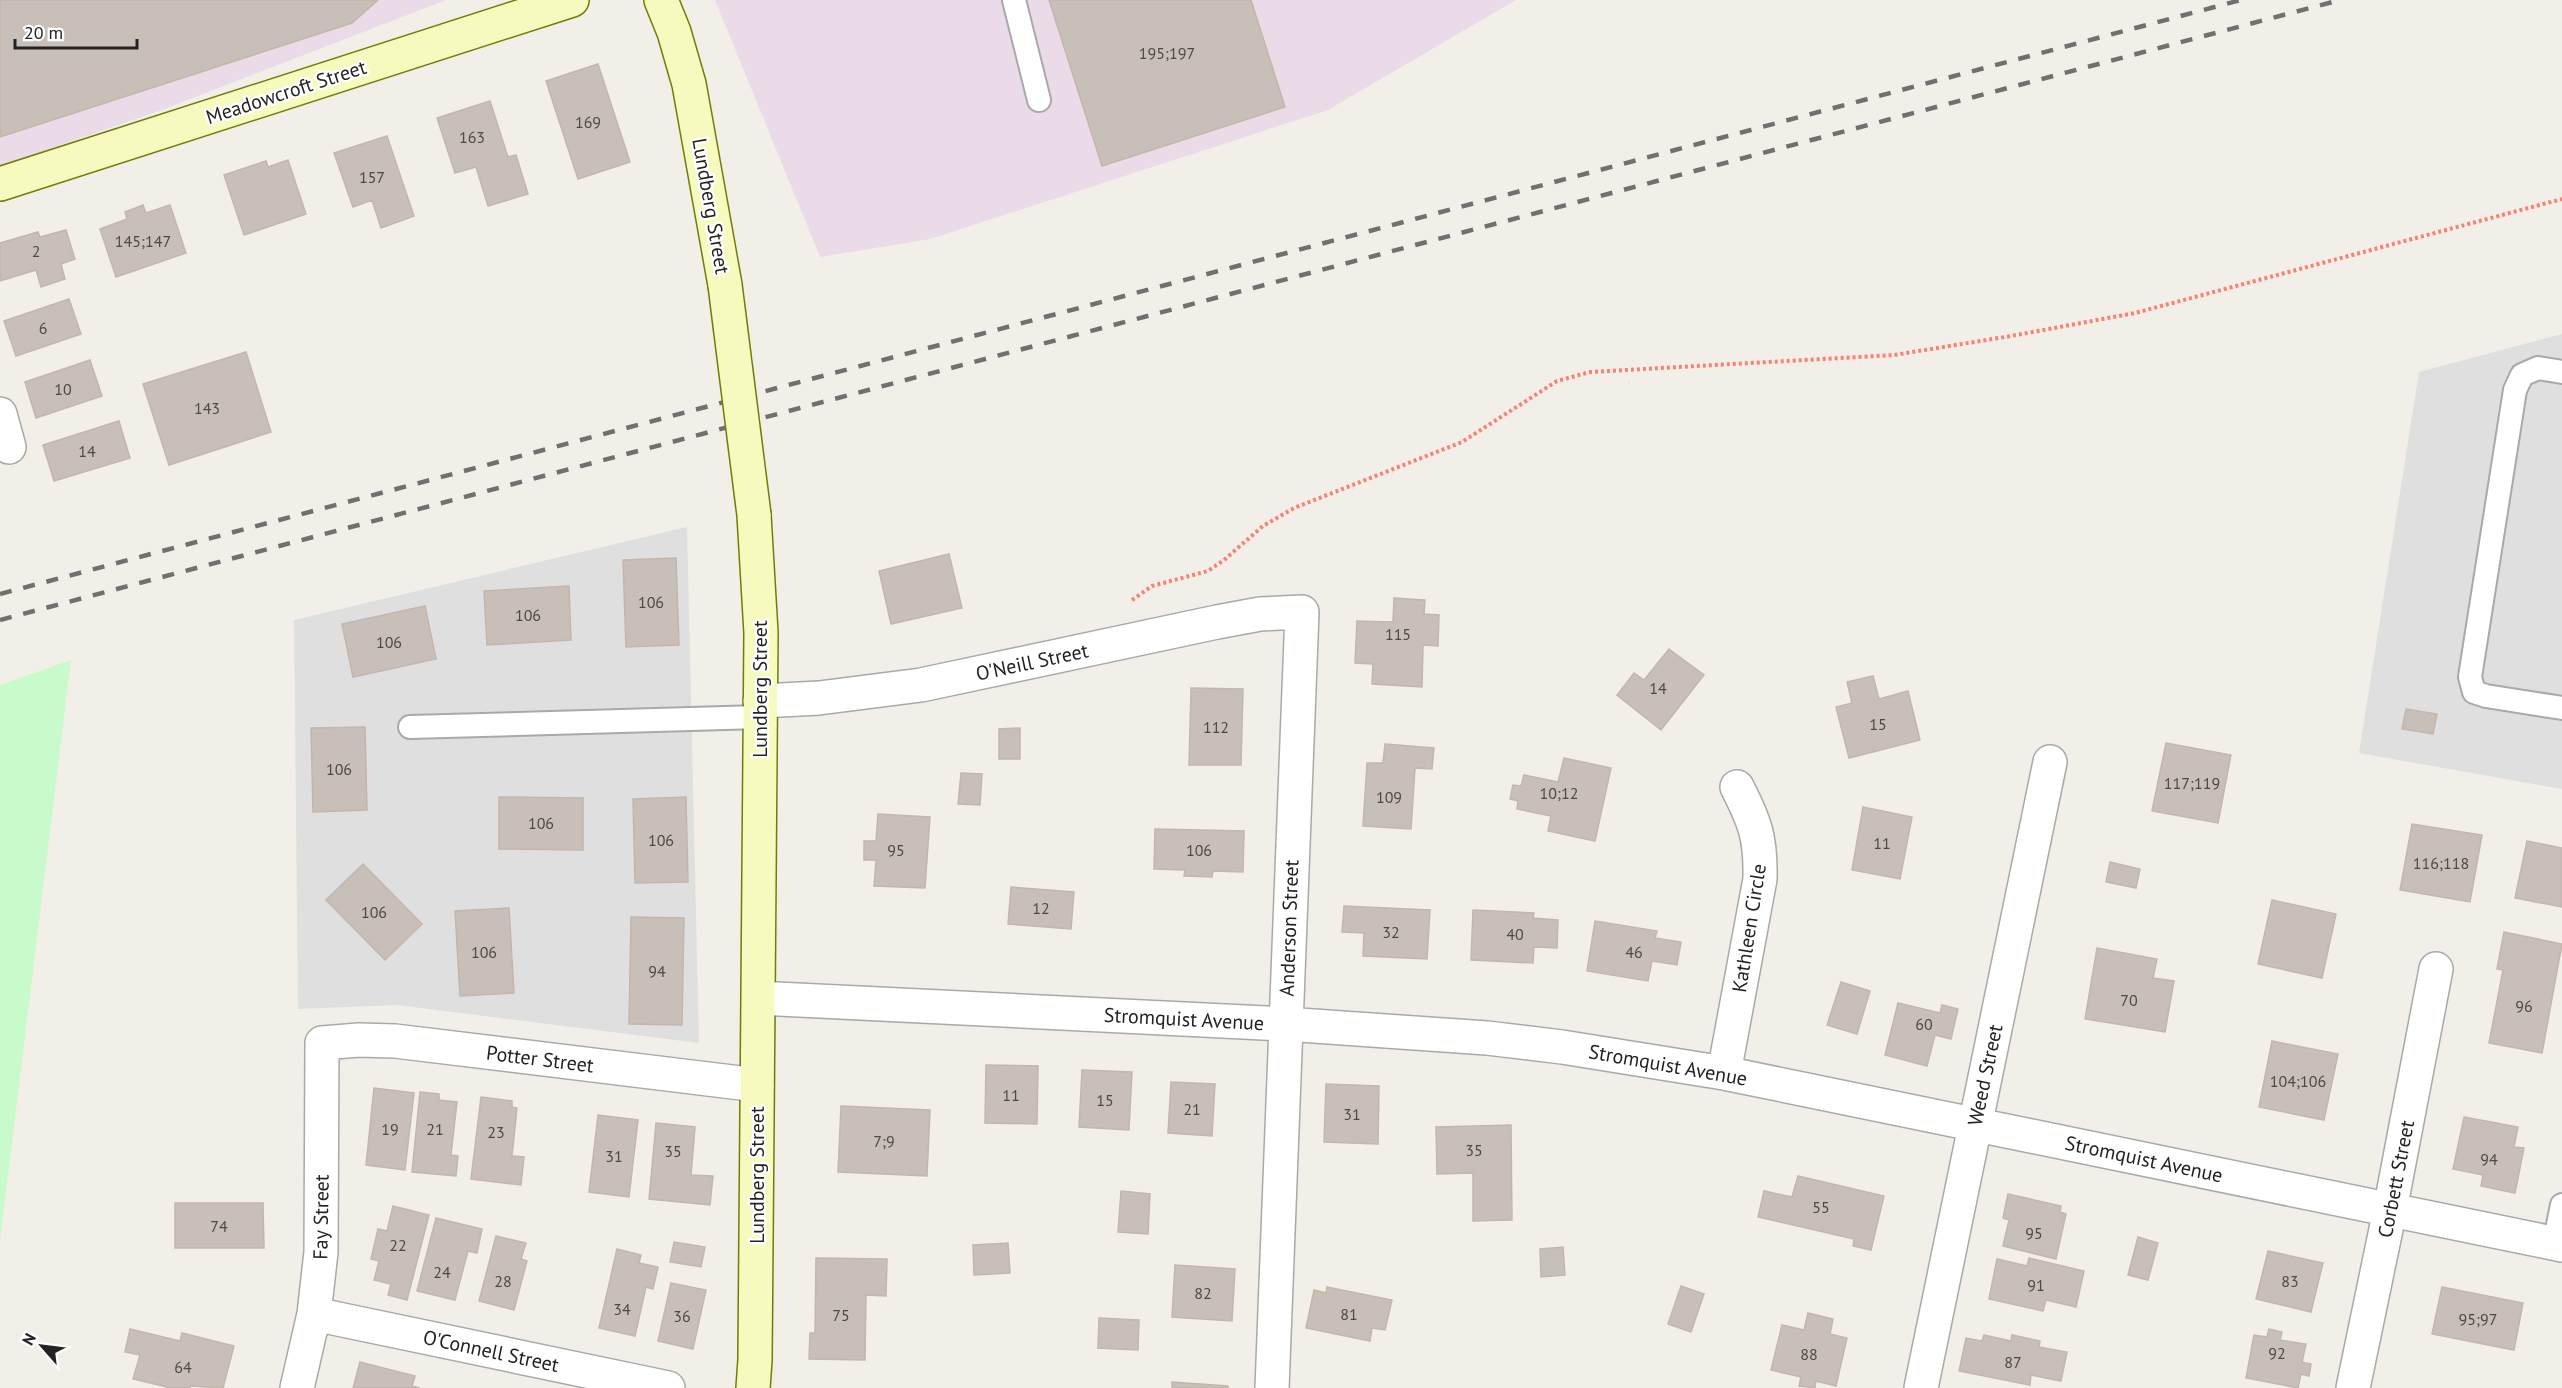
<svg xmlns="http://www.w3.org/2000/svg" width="2562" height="1388" viewBox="0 0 2562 1388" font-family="'PT Sans',sans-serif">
	<rect width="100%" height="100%" fill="#f2efe9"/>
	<path fill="#e0dfdf" d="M2562,334V789L2359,753L2419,372Z
		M687,527L699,1043L397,1005L298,1009L294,620Z"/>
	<path fill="#ebdbe8" d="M0,0H446L162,110L0,166Z
		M715,0H1516L1328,110L930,239L820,257Z"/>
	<path fill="#c8facc" d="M71,660L0,1241V685Z"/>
	<path fill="#c7bfb8" stroke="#c4b6ab" stroke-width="1.5" d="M0,0H378L352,23L0,137Z
		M1049,0H1251L1285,107L1102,166Z
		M598,64L630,162L578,179L546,81Z
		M490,101L508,157L516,155L528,194L488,206L476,167L455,173L437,118Z
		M387,136L414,216L381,228L372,200L353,207L334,153Z
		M288,160L306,214L244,235L224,175L266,161L268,167Z
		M143,205L146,213L170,205L186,253L116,277L100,229L127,219L125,212Z
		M66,230L75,259L61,264L65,279L41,287L36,270L0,281V243L38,232L40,237Z
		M69,299L81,334L16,356L4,321Z
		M246,352L271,432L169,465L143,384Z
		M90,360L102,396L36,418L25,382Z
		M119,421L130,458L54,481L43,445Z
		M949,554L962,608L891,624L879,571Z
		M676,558L679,645L626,647L623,560Z
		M569,586L571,640L487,645L484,591Z
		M1394,598L1425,600L1424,614L1439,615L1438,646L1423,645L1422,687L1372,684L1373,664L1355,663L1357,621L1393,622Z
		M425,606L436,659L353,677L342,624Z
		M1669,649L1704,675L1661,730L1617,695L1634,673L1644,680Z
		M1873,676L1879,699L1908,691L1920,740L1849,758L1836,707L1852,703L1847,682Z
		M1191,688L1243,689L1241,765H1189Z
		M2406,709L2437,714L2433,734L2402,729Z
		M365,727L367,810L313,812L311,728Z
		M1020,728V759H999V729Z
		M2166,743L2231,755L2218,823L2152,811Z
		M1385,744L1434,748L1432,769L1415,768L1411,829L1363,826L1367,763H1383Z
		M1564,758L1611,768L1595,841L1548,831L1551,816L1517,809L1518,801L1510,799L1513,785L1521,786L1524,775L1558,782Z
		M961,773L982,774L980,805L958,804Z
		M499,797L583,798V850L499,849Z
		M686,797L688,882L635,883L633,799Z
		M1863,807L1912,817L1900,879L1852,870Z
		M878,814L930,817L925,888L874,886L876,860H864V841H876Z
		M2412,824L2482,835L2470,902L2400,890Z
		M1155,829L1244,831L1243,872L1213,871L1212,877L1184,876L1185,870L1154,869Z
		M2527,841L2562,848V907L2515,898Z
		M2110,862L2140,869L2136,888L2106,882Z
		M363,864L422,924L385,960L326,900Z
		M1011,887L1074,892L1071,929L1008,924Z
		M2272,900L2336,914L2322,978L2258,964Z
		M1344,906L1430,910L1427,959L1363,956L1364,933L1342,932Z
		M509,908L514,993L460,996L455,911Z
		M1473,910L1534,913L1533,918L1558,920L1557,948L1534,947L1533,963L1471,960Z
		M631,917L684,918L682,1025L629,1024Z
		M1595,921L1657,931L1655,938L1681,942L1677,965L1652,961L1648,981L1587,971Z
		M2504,932L2562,944L2542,1053L2489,1043L2503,970L2497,969Z
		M2097,948L2157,959L2153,978L2174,981L2165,1032L2085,1019Z
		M1841,982L1870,991L1857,1034L1827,1025Z
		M1898,1003L1940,1013L1942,1005L1958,1009L1951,1039L1935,1035L1927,1066L1885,1055Z
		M2272,1041L2338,1054L2324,1120L2259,1107Z
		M986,1065L1038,1066L1037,1124L985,1123Z
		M1082,1070L1132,1072L1129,1130L1079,1127Z
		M1171,1082L1215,1084L1212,1136L1168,1133Z
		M1326,1084L1379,1086L1378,1144L1324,1142Z
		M374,1088L414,1093L405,1170L366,1165Z
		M420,1092L439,1094V1100L457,1102L451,1155L458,1156L456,1176L412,1172Z
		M481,1097L512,1101V1107L517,1108L512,1156L524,1157L521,1185L471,1179Z
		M841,1106L930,1110L927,1176L838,1172Z
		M598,1115L638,1120L629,1197L589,1192Z
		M2464,1117L2518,1127L2514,1147L2524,1148L2515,1193L2481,1186L2483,1175L2453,1169Z
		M656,1123L695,1127L691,1175L713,1176L710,1205L649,1199Z
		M1511,1125L1512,1220L1473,1221V1173L1437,1174L1436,1127Z
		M1798,1176L1884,1196L1871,1250L1853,1246L1854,1239L1758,1217L1764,1191L1792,1197Z
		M1121,1191L1150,1194L1148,1234L1118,1232Z
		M2008,1194L2061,1206L2060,1212L2066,1214L2056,1259L2003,1246L2009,1220L2003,1218Z
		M175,1203H263L264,1248H175Z
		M393,1206L429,1215L407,1300L388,1295L391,1284L374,1280L379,1261L371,1259L378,1229L387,1231Z
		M436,1218L482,1229L477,1253L468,1251L455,1300L417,1291Z
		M496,1236L526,1243L521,1259L527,1261L514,1310L479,1301Z
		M2138,1237L2158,1243L2148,1280L2128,1275Z
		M674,1242L705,1247L701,1267L670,1262Z
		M1008,1243L1010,1273L974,1275L973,1245Z
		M1563,1247L1565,1275L1541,1277L1540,1249Z
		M617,1249L641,1255L639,1263L658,1267L653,1289L646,1287L635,1336L599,1328Z
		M2268,1251L2323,1263L2311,1312L2256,1299Z
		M816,1258L887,1259L886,1296L866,1295L865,1360L809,1359L810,1333H815Z
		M2029,1258L2084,1271L2076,1307L2046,1300L2043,1311L1989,1299L1997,1259L2027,1266Z
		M1175,1265L1235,1269L1232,1321L1172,1317Z
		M671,1283L706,1290L693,1349L658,1341Z
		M1681,1286L1704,1294L1691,1332L1668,1324Z
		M1327,1287L1392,1300L1385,1330L1372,1328L1370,1341L1306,1328L1314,1290L1326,1293Z
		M2442,1287L2523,1303L2514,1350L2432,1334Z
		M1808,1313L1833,1319L1830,1334L1847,1338L1836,1386L1816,1381L1815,1388L1799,1386L1801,1377L1771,1370L1782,1325L1804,1330Z
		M1099,1318L1139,1320L1138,1350L1098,1348Z
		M130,1329L180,1341L182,1333L234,1346L223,1388L190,1386V1388H171L133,1379L140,1355L125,1352Z
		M2269,1329L2282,1332L2280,1340L2306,1344L2302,1362L2311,1364L2309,1376L2301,1374L2298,1388L2246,1378L2254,1335L2267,1337Z
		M1984,1335L2011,1341L2012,1335L2040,1341L2039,1347L2067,1352L2061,1381L2031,1375L2030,1385L1959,1371L1966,1338L1982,1341Z
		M360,1362L415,1376L412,1386L420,1388H353Z
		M1172,1382L1228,1386V1388H1172Z"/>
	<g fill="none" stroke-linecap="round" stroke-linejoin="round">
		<g stroke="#a9a9a9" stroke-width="26">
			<path id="lane" d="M1014,0L1039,100
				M2562,372L2538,368L2522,375L2515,390L2470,677L2474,692L2486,696L2562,708
				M410,727L760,717
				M2554,1244L2562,1205"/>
		</g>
		<g stroke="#a9a9a9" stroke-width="36">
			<path id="street" d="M0,414L9,447
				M760,701L819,698L921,685L1217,622L1260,614L1302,612L1272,1388
				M759,998L1285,1024L1487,1038L1562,1047L1724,1073L2562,1245
				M1724,1073L1760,879C1761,838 1755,822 1737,787
				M314,1314L668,1388
				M297,1388L314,1314L321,1252L322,1043L359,1040L395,1041L757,1085
				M1921,1388L2050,762
				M2353,1388L2390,1210L2436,969"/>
		</g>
		<g stroke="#707d05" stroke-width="36">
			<path id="secondary" d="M661,0L674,32L689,84L725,285
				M0,184L572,0
				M753,1388L755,1360L761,633L754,515"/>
		</g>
		<path stroke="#fa8072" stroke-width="4" stroke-dasharray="3 3" stroke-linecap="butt" d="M1132,600L1152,586L1208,571L1224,560L1263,526L1294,508L1462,442L1557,381L1590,372L1894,355L2011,336L2135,313L2562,199"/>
		<use href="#lane" stroke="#fff" stroke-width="22"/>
		<use href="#street" stroke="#fff" stroke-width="33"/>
		<use href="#secondary" stroke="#f7fabf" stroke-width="33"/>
		<path stroke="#707070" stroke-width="4.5" stroke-dasharray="12 12" stroke-linecap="butt" d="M0,594L2241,0
			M0,620L2340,0"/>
		<g stroke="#707d05" stroke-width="36" stroke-linecap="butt">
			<path id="secondary-bridge" d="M725,285L754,515"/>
		</g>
		<use href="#secondary-bridge" stroke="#f7fabf" stroke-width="33"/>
	</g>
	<g text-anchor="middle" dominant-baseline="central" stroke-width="4.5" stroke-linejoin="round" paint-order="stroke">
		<g font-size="16" fill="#4b4948">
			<text x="1167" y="53">195;197</text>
			<text x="588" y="122">169</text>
			<text x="472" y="137">163</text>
			<text x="372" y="177">157</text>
			<text x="143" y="241">145;147</text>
			<text x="36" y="251">2</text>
			<text x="43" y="328">6</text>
			<text x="63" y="389">10</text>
			<text x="207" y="408">143</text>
			<text x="87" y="451">14</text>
			<text x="651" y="602">106</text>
			<text x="528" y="615">106</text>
			<text x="1398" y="634">115</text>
			<text x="389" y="642">106</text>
			<text x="1658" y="688">14</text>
			<text x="1878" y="724">15</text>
			<text x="1216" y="727">112</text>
			<text x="339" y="769">106</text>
			<text x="2192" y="783">117;119</text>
			<text x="1559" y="793">10;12</text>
			<text x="1389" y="797">109</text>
			<text x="541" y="823">106</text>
			<text x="661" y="840">106</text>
			<text x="1882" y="843">11</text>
			<text x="896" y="850">95</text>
			<text x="1199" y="850">106</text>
			<text x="2441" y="863">116;118</text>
			<text x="1041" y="908">12</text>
			<text x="374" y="912">106</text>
			<text x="1391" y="932">32</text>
			<text x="1515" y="934">40</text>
			<text x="484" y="952">106</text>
			<text x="1634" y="952">46</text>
			<text x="657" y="971">94</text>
			<text x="2129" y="1000">70</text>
			<text x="2524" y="1006">96</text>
			<text x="1924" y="1024">60</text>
			<text x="2298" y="1081">104;106</text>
			<text x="1011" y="1095">11</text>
			<text x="1105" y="1100">15</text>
			<text x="1192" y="1109">21</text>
			<text x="1352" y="1114">31</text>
			<text x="390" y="1129">19</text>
			<text x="435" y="1129">21</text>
			<text x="496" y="1132">23</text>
			<text x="884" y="1141">7;9</text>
			<text x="1474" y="1150">35</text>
			<text x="673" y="1151">35</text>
			<text x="614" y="1156">31</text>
			<text x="2489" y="1159">94</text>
			<text x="1821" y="1207">55</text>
			<text x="219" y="1226">74</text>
			<text x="2034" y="1233">95</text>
			<text x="398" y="1245">22</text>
			<text x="442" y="1272">24</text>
			<text x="503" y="1281">28</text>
			<text x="2290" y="1281">83</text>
			<text x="2036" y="1285">91</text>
			<text x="1203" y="1293">82</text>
			<text x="622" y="1309">34</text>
			<text x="1349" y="1314">81</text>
			<text x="841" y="1315">75</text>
			<text x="682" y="1316">36</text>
			<text x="2478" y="1319">95;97</text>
			<text x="2277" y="1353">92</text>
			<text x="1809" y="1354">88</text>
			<text x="2013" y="1362">87</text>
			<text x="183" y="1367">64</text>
		</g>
		<g font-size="20" fill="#222" stroke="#fff">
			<text transform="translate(286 92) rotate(-18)">Meadowcroft Street</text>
			<text transform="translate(711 206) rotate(80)">Lundberg Street</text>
			<text transform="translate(1032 662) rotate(-12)">O'Neill Street</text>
			<text transform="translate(760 689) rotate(-90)">Lundberg Street</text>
			<text transform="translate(1289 928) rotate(-88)">Anderson Street</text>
			<text transform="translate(1749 928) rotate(-81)">Kathleen Circle</text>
			<text transform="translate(1184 1019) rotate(3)">Stromquist Avenue</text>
			<text transform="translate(540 1059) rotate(7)">Potter Street</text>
			<text transform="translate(1668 1065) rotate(10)">Stromquist Avenue</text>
			<text transform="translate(1985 1075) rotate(-78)">Weed Street</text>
			<text transform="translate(2144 1159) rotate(12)">Stromquist Avenue</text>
			<text transform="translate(757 1175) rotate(-90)">Lundberg Street</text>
			<text transform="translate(2396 1179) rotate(-79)">Corbett Street</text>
			<text transform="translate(321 1217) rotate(-89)">Fay Street</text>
			<text transform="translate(491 1351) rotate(12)">O'Connell Street</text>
		</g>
	</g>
	<g transform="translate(42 1346) rotate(298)" stroke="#ffffff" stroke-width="4.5" paint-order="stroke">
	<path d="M0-4.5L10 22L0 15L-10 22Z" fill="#222222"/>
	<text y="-9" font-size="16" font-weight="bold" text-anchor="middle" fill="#222222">N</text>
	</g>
	<path d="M15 39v9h122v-9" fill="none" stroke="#222222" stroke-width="3"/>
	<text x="24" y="39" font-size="18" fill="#222222" stroke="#ffffff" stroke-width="4.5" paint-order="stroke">20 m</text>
</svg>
